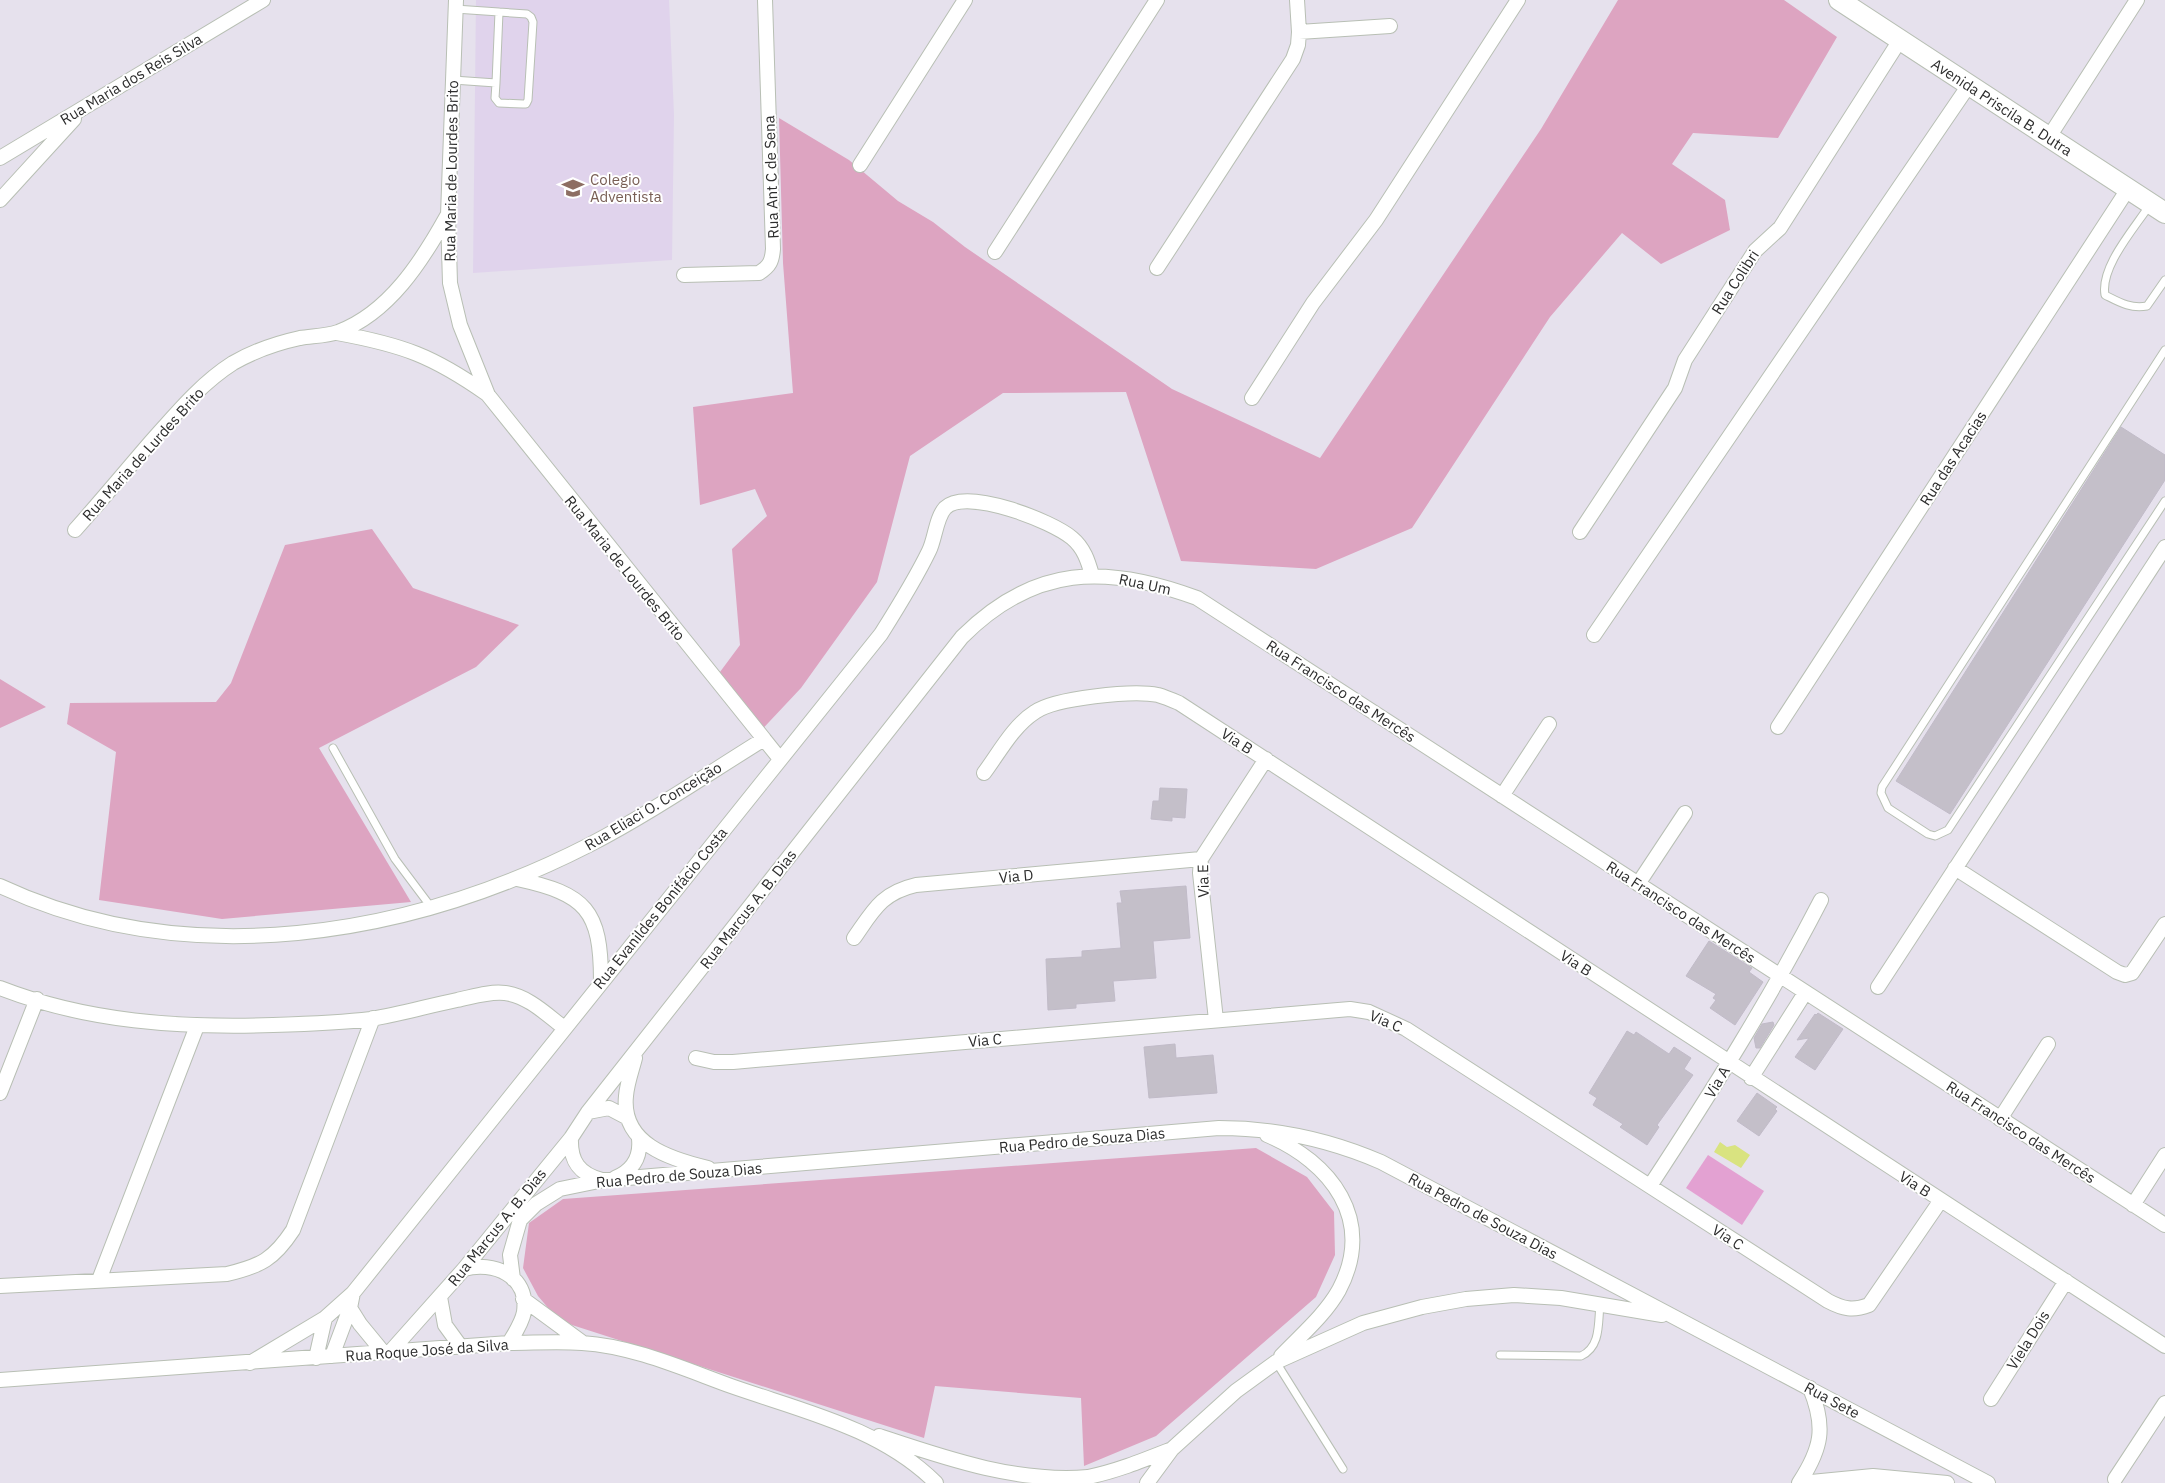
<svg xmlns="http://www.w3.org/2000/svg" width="2165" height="1483" viewBox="0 0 2165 1483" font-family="'IBM Plex Sans',sans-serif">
	<rect width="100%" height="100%" fill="#e6e1ed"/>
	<path fill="#e0d3ec" d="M476,0H669L674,115L672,260L473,273Z"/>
	<path fill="#dda4c1" d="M1618,0H1784L1837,37L1778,138L1693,133L1672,164L1725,200L1730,230L1661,264L1622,233L1550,317L1412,528L1316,569L1181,561L1126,392L1003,393L910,456L877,582L801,688L756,736L717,676L740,645L732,549L767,516L755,489L700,505L693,407L793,393L783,263L779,118L849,160L898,201L933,222L965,247L1172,389L1320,458L1541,129Z
		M372,529L413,588L519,625L476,667L319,748L411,902L222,919L99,900L116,752L67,724L70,703L216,702L231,683L285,545Z
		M0,679L46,707L0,728Z
		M1256,1148L1307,1177L1334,1212L1335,1255L1316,1297L1156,1436L1084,1466L1081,1398L935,1386L924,1438L572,1325L555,1316L538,1296L523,1268L529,1223L563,1199Z"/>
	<path fill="#e3a1d2" d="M1708,1155L1764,1191L1742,1225L1686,1188Z"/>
	<path fill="#d9e380" d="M1720,1142L1727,1147L1735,1145L1750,1155L1741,1168L1714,1152Z"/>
	<path fill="#c4bfc9" stroke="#c1bbc8" d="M2121,427L2165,455V480L1950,814L1896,781Z
		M1160,788L1187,789L1185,818L1172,817V821L1151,819L1153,801H1159Z
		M1186,886L1190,938L1153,941L1156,978L1113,981L1115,1001L1076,1004V1008L1048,1010L1046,959L1082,957V951L1121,948L1117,903H1122L1120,891Z
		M1709,941L1752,968L1749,972L1763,982L1735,1025L1710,1008L1716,1000L1713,998L1716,994L1686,976Z
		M1818,1013L1843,1029L1815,1070L1795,1057L1809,1038L1797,1040L1815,1014L1816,1015Z
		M1773,1022L1774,1025L1760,1048H1756L1754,1038L1762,1024Z
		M1627,1031L1634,1035L1636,1032L1669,1054L1674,1047L1691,1058L1684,1069L1693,1075L1657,1125L1659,1127L1647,1145L1620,1127L1623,1124L1593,1105L1597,1098L1589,1093Z
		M1175,1044L1176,1058L1213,1055L1217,1093L1149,1098L1144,1047Z
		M1757,1093L1777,1107L1775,1109L1777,1111L1759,1136L1737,1121Z"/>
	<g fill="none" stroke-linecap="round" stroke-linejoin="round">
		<g stroke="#b8bfb4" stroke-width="9">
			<path id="lane" d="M453,80L496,83L495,98L499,103L523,104H526L528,100L533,22L531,17L527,14L455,9
				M496,83L499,12
				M2149,206C2134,229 2100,267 2105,295C2119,302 2130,309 2147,306L2165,280
				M2165,350L1882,787L1881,793L1888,808L1928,834L1935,836L1948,830L2165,501
				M333,748L395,859L431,907
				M1500,1355L1581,1356C1601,1347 1598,1323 1600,1304
				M1276,1362L1343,1469"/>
		</g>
		<g stroke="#b8bfb4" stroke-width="16">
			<path id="street" d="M456,0L448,215L450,283L460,325L488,395L764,739
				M1297,0L1299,32L1390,26
				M2049,137L2137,0
				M0,158L263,0
				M860,165L965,0
				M0,200L74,119
				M995,252L1157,0
				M1157,268L1293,59L1298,45L1299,32
				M684,275L759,273C770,266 772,261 773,249L765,0
				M337,333C403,345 433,356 487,394
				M1252,398L1313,303L1376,220L1518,0
				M75,530C100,502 124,473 149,444C175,415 200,384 233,363C254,351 277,343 300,338C312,336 326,336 338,332C389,313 422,261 447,216
				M1580,532L1675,388L1685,360L1755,251L1780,228L1900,40
				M1594,635L1969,85
				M1778,727L2128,189
				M984,773C999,753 1013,726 1035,712C1055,698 1133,690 1158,695C1165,697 1172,700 1179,703L2165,1346
				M1502,796L1549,724
				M1955,868L2117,972L2125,975L2132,973L2165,924
				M517,879C586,894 601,910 601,981
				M1638,884L1685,813
				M0,886C188,974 409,937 589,845C649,814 706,775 764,739L780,759
				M854,938C873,911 881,893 916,885L1201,859
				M1878,987L2165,547
				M0,988C87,1022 180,1028 273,1025C306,1024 339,1023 371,1019C400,1014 428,1006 457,1000C472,997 489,991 505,993C528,996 546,1014 563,1027
				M1216,1020L1200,873L1201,859L1266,759
				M635,1058C632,1070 627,1083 626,1096C621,1144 670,1159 708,1168
				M696,1058L714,1062H733L1350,1009L1369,1012L1406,1029L1828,1301C1843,1309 1853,1311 1869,1305L1941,1200
				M1751,1078L1805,993
				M0,1093L37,999
				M588,1112L609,1108L628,1118
				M2000,1119L2048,1044
				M1267,1135C1331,1162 1376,1220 1339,1290C1325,1315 1301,1335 1281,1356
				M571,1138C570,1161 579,1174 602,1180
				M615,1178C632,1171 641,1158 639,1139
				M1650,1186C1711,1093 1770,999 1821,900
				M2133,1205L2165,1155
				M464,1269C493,1261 529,1275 524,1312C522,1323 515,1333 509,1343
				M513,1279L510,1255L520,1220L536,1204L560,1189L604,1180L1219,1128C1276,1128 1328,1139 1381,1162L1988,1483
				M99,1280L197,1026
				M0,1286L227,1274C261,1266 274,1259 293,1230L373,1018
				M353,1293L350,1308L360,1324L383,1352
				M440,1297L445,1325L461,1347
				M523,1299L583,1343
				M391,1351L464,1269L571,1138L588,1112L962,637C1034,565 1106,564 1197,598L2165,1225
				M332,1356L350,1308
				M316,1358L325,1318
				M250,1363L325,1318L353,1293L881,634C898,607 915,580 929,551C935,539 936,518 945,508C966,487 1052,521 1072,538C1084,548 1088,561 1092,575
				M0,1380L509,1343C533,1343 558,1341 582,1343C633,1346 684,1369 731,1386C802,1411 881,1428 936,1483
				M1991,1399L2066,1281
				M879,1436C945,1458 1016,1483 1088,1477C1117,1471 1144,1460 1172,1449
				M2115,1479L2165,1403
				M1147,1483L1172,1449L1236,1391L1276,1362L1363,1323L1422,1307L1466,1299L1514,1295L1561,1298L1662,1315
				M1799,1483C1822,1448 1826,1427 1810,1388
				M1801,1483L1873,1476L1947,1483"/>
		</g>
		<g stroke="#b8bfb4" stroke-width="22">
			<g id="secondary">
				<path id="s1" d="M1839,0L2165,213"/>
			</g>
		</g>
		<use href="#lane" stroke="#fff" stroke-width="7"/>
		<use href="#street" stroke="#fff" stroke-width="14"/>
		<use href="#secondary" stroke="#fff" stroke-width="20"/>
	</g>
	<defs>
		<g id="school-bare" transform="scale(1.725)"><path d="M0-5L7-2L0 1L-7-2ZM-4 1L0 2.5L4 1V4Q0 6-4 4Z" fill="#8d6e63" stroke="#fff" stroke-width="2.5" paint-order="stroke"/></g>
	</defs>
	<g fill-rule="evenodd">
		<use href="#school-bare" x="573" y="188"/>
	</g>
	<g text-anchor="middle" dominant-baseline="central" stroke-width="4" stroke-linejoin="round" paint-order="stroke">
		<g font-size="15" fill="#2d2d2d" stroke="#fff">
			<text transform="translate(131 79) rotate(-31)">Rua Maria dos Reis Silva</text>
			<text stroke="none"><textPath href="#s1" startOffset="195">Avenida Priscila B. Dutra</textPath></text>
			<text transform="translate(451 171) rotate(-89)">Rua Maria de Lourdes Brito</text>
			<text transform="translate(771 177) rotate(-92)">Rua Ant C de Sena</text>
			<text transform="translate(1735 282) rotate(-57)">Rua Colibri</text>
			<text transform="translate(143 454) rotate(-48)">Rua Maria de Lurdes Brito</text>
			<text transform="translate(1953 458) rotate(-57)">Rua das Acacias</text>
			<text transform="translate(625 568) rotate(51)">Rua Maria de Lourdes Brito</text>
			<text transform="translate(1145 584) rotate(12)">Rua Um</text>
			<text transform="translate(1341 691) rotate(33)">Rua Francisco das Mercês</text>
			<text transform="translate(1237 741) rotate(33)">Via B</text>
			<text transform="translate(653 806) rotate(-31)">Rua Eliaci O. Conceição</text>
			<text transform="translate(1016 876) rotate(-5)">Via D</text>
			<text transform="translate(1203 881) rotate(-91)">Via E</text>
			<text transform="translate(660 908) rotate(-51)">Rua Evanildes Bonifácio Costa</text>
			<text transform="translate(748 909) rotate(-52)">Rua Marcus A. B. Dias</text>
			<text transform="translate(1681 912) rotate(33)">Rua Francisco das Mercês</text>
			<text transform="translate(1576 963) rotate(33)">Via B</text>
			<text transform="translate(1386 1021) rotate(23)">Via C</text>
			<text transform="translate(985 1040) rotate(-5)">Via C</text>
			<text transform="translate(1717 1082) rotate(-59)">Via A</text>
			<text transform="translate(2021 1132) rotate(33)">Rua Francisco das Mercês</text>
			<text transform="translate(1082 1140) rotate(-5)">Rua Pedro de Souza Dias</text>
			<text transform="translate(679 1175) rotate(-5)">Rua Pedro de Souza Dias</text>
			<text transform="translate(1915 1184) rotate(33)">Via B</text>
			<text transform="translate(1483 1216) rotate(28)">Rua Pedro de Souza Dias</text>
			<text transform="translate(497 1227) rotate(-51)">Rua Marcus A. B. Dias</text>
			<text transform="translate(1728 1237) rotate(33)">Via C</text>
			<text transform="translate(2028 1340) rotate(-58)">Viela Dois</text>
			<text transform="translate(427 1350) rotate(-4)">Rua Roque José da Silva</text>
			<text transform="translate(1832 1400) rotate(28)">Rua Sete</text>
		</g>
		<g font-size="15" fill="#785e54" stroke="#fff" text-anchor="start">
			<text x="590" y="179">Colegio<tspan x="590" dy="17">Adventista</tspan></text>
		</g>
	</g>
</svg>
